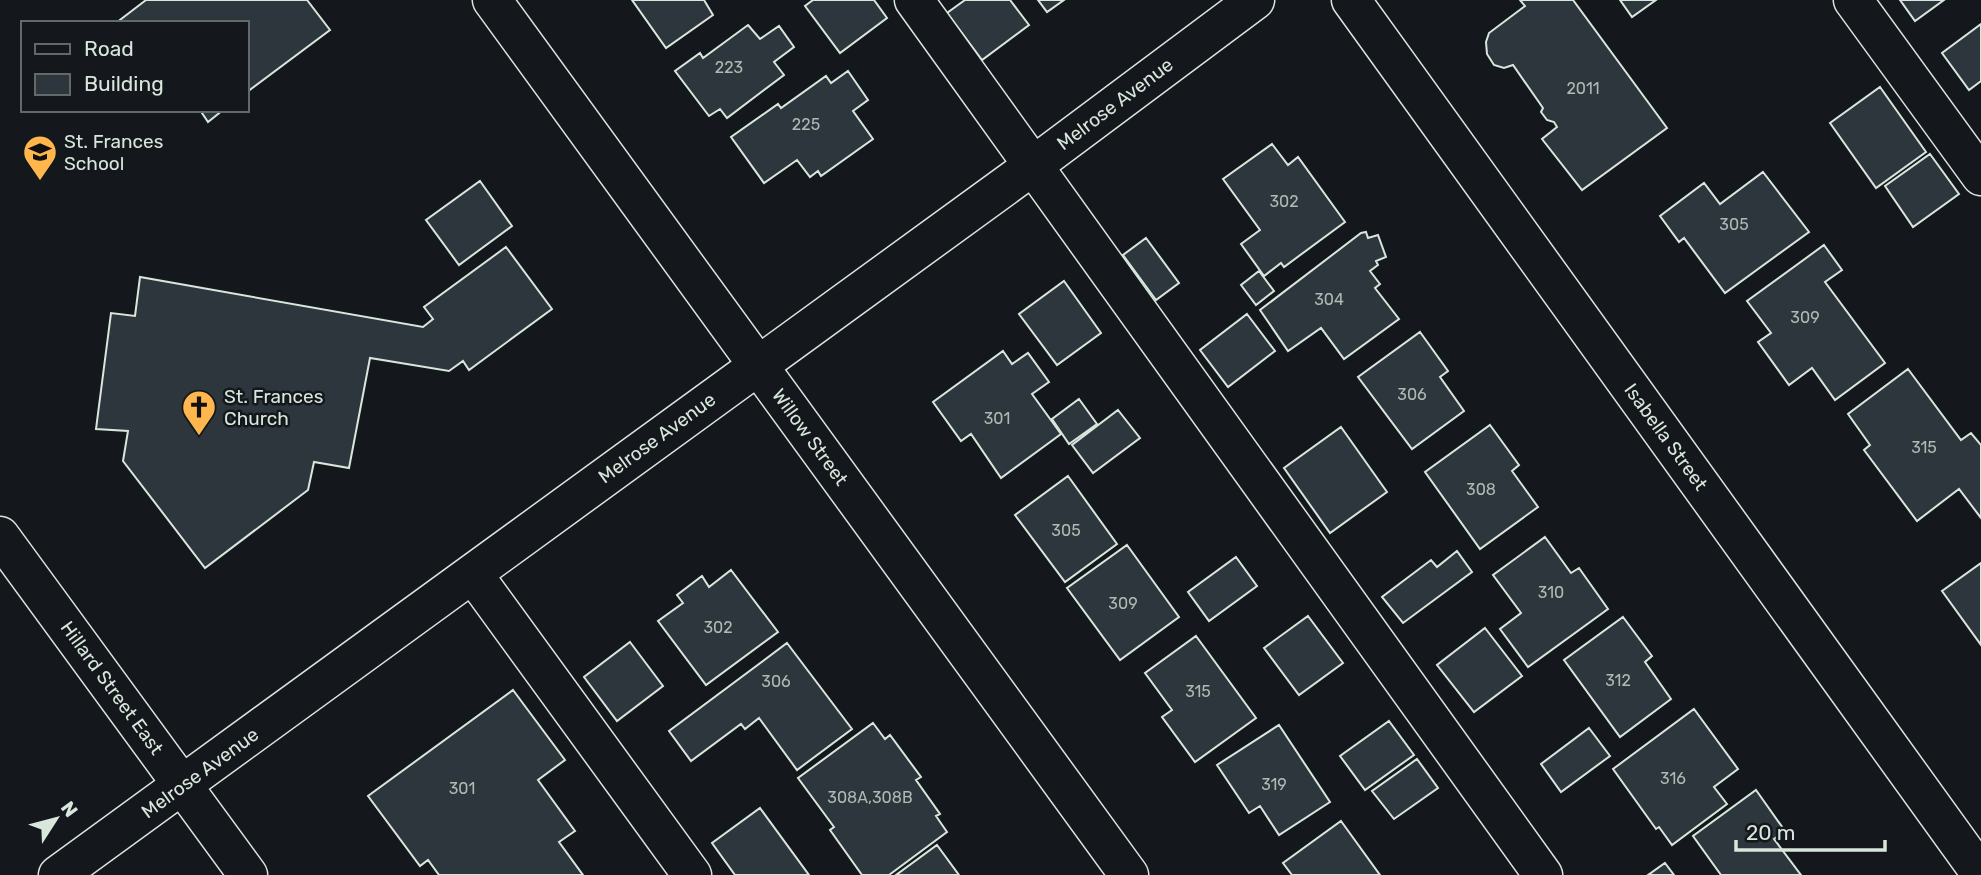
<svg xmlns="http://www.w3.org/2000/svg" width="1981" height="875" viewBox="0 0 1981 875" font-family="Rubik,sans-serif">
	<rect width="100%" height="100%" fill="#14181c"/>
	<path fill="#2c363c" stroke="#d8e6dc" stroke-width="2" d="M146,0H307L330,30L247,92V23H116Z
		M632,0H704L713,15L666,48Z
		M813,0H874L887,18L840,53L805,6Z
		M965,0H1010L1029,25L982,60L947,13Z
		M1038,0H1064L1047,12Z
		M1520,0H1573L1667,128L1582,190L1542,139L1557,127L1554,122L1547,120L1541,112L1543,108L1513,65L1504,68L1494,65L1487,54L1486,42L1489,33L1525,6Z
		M1620,0H1656L1632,17Z
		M1900,0H1944L1915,21Z
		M1981,24V81L1969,90L1942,53Z
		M748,25L760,39L779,26L794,47L774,62L784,75L727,118L720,109L709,116L675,71L700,53L703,58Z
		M848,71L868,100L853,111L873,139L821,176L818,171L810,177L797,160L764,183L731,137L778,104L781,108L826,76L831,83Z
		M1880,87L1926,152L1876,188L1830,123Z
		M200,110H223L208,122Z
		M1272,144L1288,165L1298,157L1345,222L1284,267L1281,263L1264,276L1241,244L1260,230L1223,179Z
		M1930,154L1959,194L1913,227L1885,186Z
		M1763,172L1809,232L1725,293L1684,238L1679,242L1660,216L1704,183L1720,204Z
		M480,181L512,226L459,265L426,220Z
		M1366,232L1368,238L1378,235L1386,257L1376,261L1378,265L1370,271L1380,284L1375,288L1399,319L1344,359L1321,328L1288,351L1260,310L1361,233Z
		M1146,238L1179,283L1156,300L1123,255Z
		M1824,245L1842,270L1825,282L1885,363L1835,400L1812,368L1789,385L1758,342L1771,333L1747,301Z
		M506,247L552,309L469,370L463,361L449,371L370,358L349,468L314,462L308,490L205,568L123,461L128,431L96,429L111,313L135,316L140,277L423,327L433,319L424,307Z
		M1259,271L1274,291L1256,305L1241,285Z
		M1064,281L1101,333L1057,365L1019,314Z
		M1247,314L1275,351L1228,387L1200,350Z
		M1420,332L1448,371L1440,377L1464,411L1412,449L1358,377Z
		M1003,351L1012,364L1028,353L1049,382L1032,394L1061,434L1001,478L971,434L961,441L933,402Z
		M1908,369L1961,440L1971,433L1981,445V518L1959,489L1917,521L1864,450L1870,445L1848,414Z
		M1079,399L1097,424L1069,444L1052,419Z
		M1118,410L1140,438L1093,473L1072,445Z
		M1490,425L1519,465L1512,471L1538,507L1480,549L1425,472Z
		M1341,427L1387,492L1330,533L1284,468Z
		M1068,476L1117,544L1065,582L1015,515Z
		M1545,537L1571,573L1579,568L1608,609L1528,667L1500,629L1521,613L1493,575Z
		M1127,545L1179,617L1120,660L1067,588Z
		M1457,551L1472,572L1403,623L1382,597L1431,560L1437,567Z
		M1236,557L1257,586L1209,621L1188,592Z
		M1981,563V645L1942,591Z
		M731,570L778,632L706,685L658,621L683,603L677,595L702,576L709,587Z
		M1308,616L1343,663L1299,695L1264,648Z
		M1623,617L1652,656L1645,662L1671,699L1620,737L1564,660Z
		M1485,628L1522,676L1474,712L1437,665Z
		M1196,636L1256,718L1195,762L1162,717L1172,710L1145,673Z
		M630,642L663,686L617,721L584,677Z
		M787,643L852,729L797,770L759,718L745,729L741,724L691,761L669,731Z
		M513,690L565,760L538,780L575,831L559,842L583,875H439L428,860L420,866L368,796Z
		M1694,709L1738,769L1714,787L1727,804L1672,845L1659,827L1656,829L1613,769Z
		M1389,721L1414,755L1365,790L1340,756Z
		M873,723L885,739L890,735L921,777L916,780L940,814L936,816L947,832L889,875H862L830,830L834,827L798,778Z
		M1279,725L1330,802L1279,835L1260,806L1249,813L1217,765Z
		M1589,728L1610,756L1561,792L1541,764Z
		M1417,759L1438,788L1394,819L1372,791Z
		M1756,790L1785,831L1774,839L1801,875H1721L1693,836Z
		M760,808L809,875H735L712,843Z
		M1341,821L1380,875H1292L1283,863Z
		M937,845L959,875H896Z
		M1665,863L1674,875H1648Z"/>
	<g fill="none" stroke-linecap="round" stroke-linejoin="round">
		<g stroke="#d8e6dc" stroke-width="41">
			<path id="minor" d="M492,0L1129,875
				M914,0L1543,875
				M1351,0L1981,874
				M1853,0L1981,176
				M0,536L248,875
				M473,574L692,875
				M58,875L1034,165L1255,0"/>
		</g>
		<use href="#minor" stroke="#14181c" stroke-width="38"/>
	</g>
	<defs>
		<g id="school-pin" transform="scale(1.75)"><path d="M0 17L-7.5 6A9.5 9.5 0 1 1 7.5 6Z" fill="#ffb74d" stroke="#14181c"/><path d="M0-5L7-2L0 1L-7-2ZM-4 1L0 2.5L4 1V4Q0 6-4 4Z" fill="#111"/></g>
		<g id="church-pin" transform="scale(1.75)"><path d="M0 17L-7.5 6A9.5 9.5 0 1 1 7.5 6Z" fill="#ffb74d" stroke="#14181c"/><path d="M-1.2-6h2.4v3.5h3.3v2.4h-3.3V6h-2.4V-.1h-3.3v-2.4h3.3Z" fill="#111"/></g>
	</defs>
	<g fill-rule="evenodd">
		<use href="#school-pin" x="40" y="152"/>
		<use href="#church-pin" x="199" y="407"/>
	</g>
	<g text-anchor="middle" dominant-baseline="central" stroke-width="5" stroke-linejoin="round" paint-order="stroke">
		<g font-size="16" fill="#adbab4">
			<text x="729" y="67">223</text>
			<text x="1583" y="88">2011</text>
			<text x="806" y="124">225</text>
			<text x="1284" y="201">302</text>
			<text x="1734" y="224">305</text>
			<text x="1329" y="299">304</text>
			<text x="1805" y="317">309</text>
			<text x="1412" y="394">306</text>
			<text x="997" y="418">301</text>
			<text x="1924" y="447">315</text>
			<text x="1481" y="489">308</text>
			<text x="1066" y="530">305</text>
			<text x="1551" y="592">310</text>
			<text x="1123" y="603">309</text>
			<text x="718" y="627">302</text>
			<text x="1618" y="680">312</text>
			<text x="776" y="681">306</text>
			<text x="1198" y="691">315</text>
			<text x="1673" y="778">316</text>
			<text x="1274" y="784">319</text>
			<text x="462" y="788">301</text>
			<text x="870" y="797">308A,308B</text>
		</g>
		<g font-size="19" fill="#d8e6dc" stroke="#14181c">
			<text transform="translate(1115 104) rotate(-37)">Melrose Avenue</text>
			<text transform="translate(810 437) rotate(54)">Willow Street</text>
			<text transform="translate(1666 437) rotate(54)">Isabella Street</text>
			<text transform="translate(657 438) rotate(-36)">Melrose Avenue</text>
			<text transform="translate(112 688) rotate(54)">Hillard Street East</text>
			<text transform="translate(200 773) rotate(-36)">Melrose Avenue</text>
		</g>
		<g font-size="19" fill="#d8e6dc" stroke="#14181c" text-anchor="start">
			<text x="64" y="141">St. Frances<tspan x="64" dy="22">School</tspan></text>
			<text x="224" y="396">St. Frances<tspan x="224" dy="22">Church</tspan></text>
		</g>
	</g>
	<rect x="21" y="21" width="228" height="91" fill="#14181c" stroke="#626a69" stroke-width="2"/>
	<rect x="35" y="44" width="35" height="10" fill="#14181c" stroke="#626a69" stroke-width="2"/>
	<text x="84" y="56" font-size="21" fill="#d8e6dc">Road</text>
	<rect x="35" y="74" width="35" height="21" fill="#2c363c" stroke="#626a69" stroke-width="2"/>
	<text x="84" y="91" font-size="21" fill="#d8e6dc">Building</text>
	<g transform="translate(56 819) rotate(54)" stroke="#14181c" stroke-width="5" paint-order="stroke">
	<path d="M0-5L12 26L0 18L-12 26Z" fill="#d8e6dc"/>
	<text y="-10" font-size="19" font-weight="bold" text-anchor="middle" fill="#d8e6dc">N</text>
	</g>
	<path d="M1736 840v10h149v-10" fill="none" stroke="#d8e6dc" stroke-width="3.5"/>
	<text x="1746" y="840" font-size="21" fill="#d8e6dc" stroke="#14181c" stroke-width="5" paint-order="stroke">20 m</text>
</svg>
